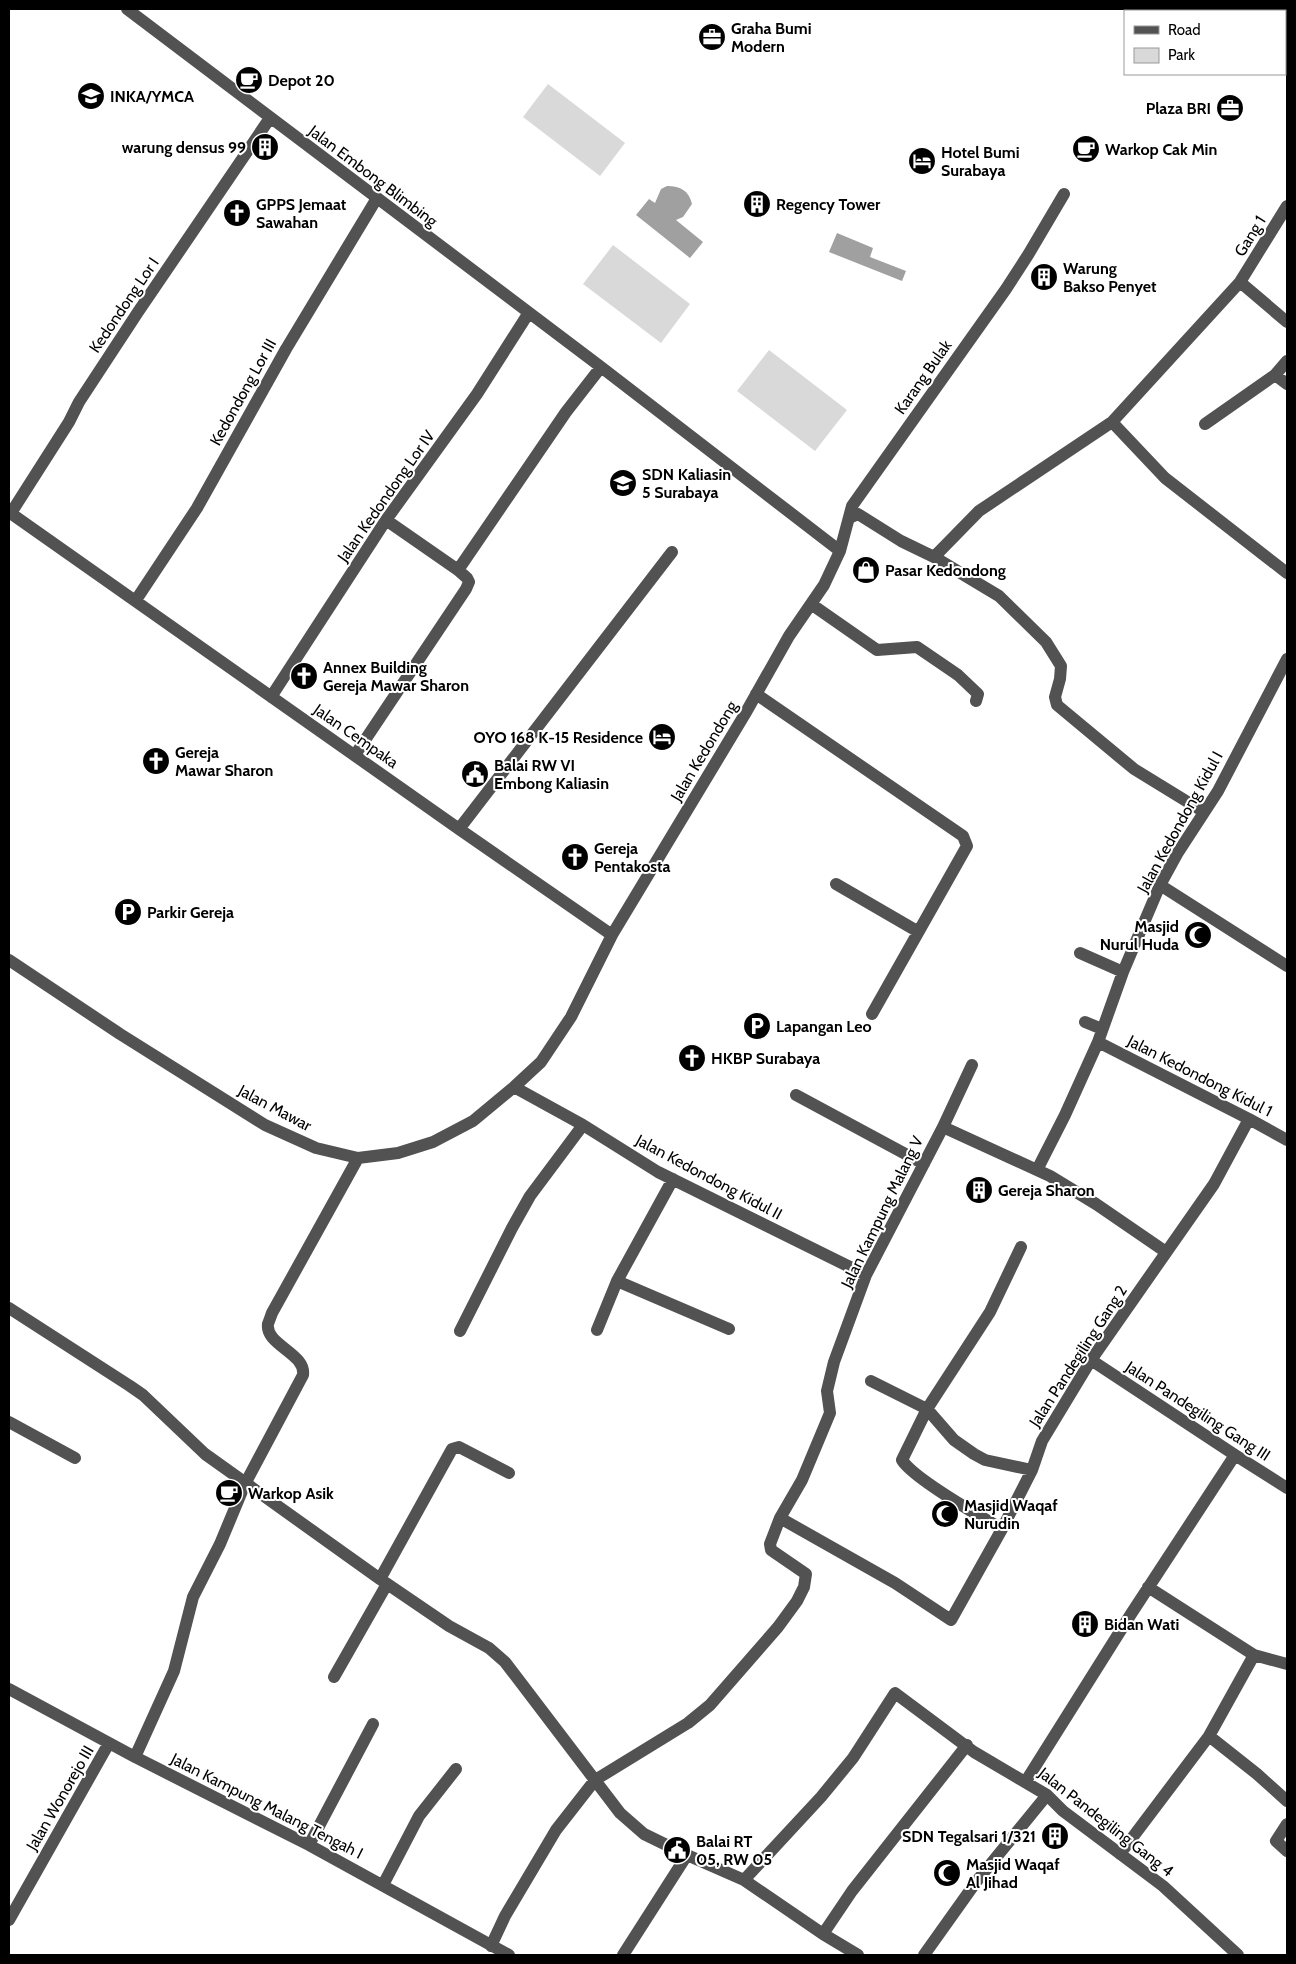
<svg xmlns="http://www.w3.org/2000/svg" width="1296" height="1964" viewBox="0 0 1296 1964" font-family="Cabin,sans-serif">
	<rect width="100%" height="100%" fill="#fff"/>
	<path fill="#d9d9d9" d="M548,84L625,143L600,176L523,117Z
		M613,245L690,304L661,343L583,284Z
		M769,350L847,410L815,451L737,391Z"/>
	<path fill="#a0a0a0" d="M667,186C681,186 689,191 692,204L683,217L676,220L703,242L690,258L636,215L649,199L655,203L661,189Z
		M837,233L873,248L870,257L906,271L902,281L829,252Z"/>
	<g fill="none" stroke-linecap="round" stroke-linejoin="round">
		<path stroke="#525252" stroke-width="12" d="M127,9L601,367L840,551
			M1240,282L1287,322
			M1275,375L1287,384
			M1112,422L1165,478L1287,573
			M1205,424L1275,375L1287,361
			M9,512L459,829L612,935
			M11,513L69,422L79,402L138,312L270,118
			M849,518L858,514L901,541L934,557L999,596L1046,642L1061,666L1060,679L1055,697L1057,705L1134,769L1204,812
			M386,520L458,570
			M934,557L979,511L1112,422L1240,282L1287,206
			M136,600L197,508L286,349L377,198
			M811,604L877,650L917,647L958,675L978,694L976,701
			M756,694L963,836L967,846L872,1014
			M271,697L386,520L477,394L528,314
			M355,755L466,589L469,582L467,578L458,570L566,412L601,367
			M459,829L672,552
			M836,884L917,931
			M1160,885L1287,966
			M1080,953L1123,972
			M9,960L120,1034L265,1125L316,1148L358,1158L398,1153L433,1142L473,1121L514,1087L541,1062L571,1017L612,935L745,714L789,636L824,585L840,551L852,506L1006,289L1028,255L1064,194
			M1085,1022L1102,1029
			M1098,1042L1249,1119L1287,1140
			M514,1087L583,1125L658,1172L866,1275
			M796,1095L924,1164
			M943,1127L972,1065
			M1037,1170L1065,1115L1098,1042L1123,972L1160,885L1177,854L1218,791L1287,659
			M617,1281L729,1329
			M9,1308L130,1386L143,1395L205,1454L380,1579L449,1626L489,1648L505,1662L620,1813L644,1834L687,1855L744,1880L823,1934L858,1955
			M597,1330L617,1281L673,1179
			M460,1331L512,1228L530,1196L583,1125
			M1091,1360L1235,1455L1287,1488
			M871,1381L927,1409L954,1440L974,1454L985,1460L1032,1470
			M9,1422L75,1458
			M780,1518L895,1583L951,1620L1002,1529L1032,1470L1042,1441L1091,1360L1214,1184L1249,1119
			M1002,1529C981,1517 913,1478 902,1460L927,1409L990,1312L1021,1247
			M380,1579L452,1449L459,1447L509,1473
			M1148,1587L1254,1655L1287,1664
			M334,1677L387,1584
			M9,1689L135,1757L309,1845L509,1955
			M1209,1736L1257,1774L1287,1801
			M135,1757L174,1671L193,1597L220,1544L245,1484L303,1375C306,1353 265,1345 268,1324C269,1321 271,1316 272,1313L358,1158
			M1026,1781L1131,1614L1235,1455
			M1287,1824L1276,1841L1287,1851
			M309,1845L373,1724
			M1120,1854L1209,1736L1254,1655
			M744,1880L821,1797L853,1758L895,1693L974,1752L1047,1795L1063,1811L1163,1886L1238,1955
			M383,1885L419,1816L456,1769
			M9,1920L109,1743
			M823,1934L852,1891L967,1745
			M491,1946L505,1916L556,1830L595,1780L688,1723L710,1705L778,1627L797,1601L804,1587L806,1574L771,1550L770,1544L780,1518L802,1480L830,1413L827,1391L834,1362L866,1275L943,1127L1050,1176L1096,1204L1166,1252
			M623,1955L687,1855
			M924,1955L976,1882L1047,1795"/>
	</g>
	<defs>
		<g id="office-disc" transform="scale(1.4375)"><circle r="9.5" fill="#000" stroke="#fff"/><path d="M-6-3h4V-5.5h4V-3h4V5H-6ZM-1-4.5V-3h2v-1.5ZM-6 0V1H6V0Z" fill="#fff"/></g>
		<g id="cafe-disc" transform="scale(1.4375)"><circle r="9.5" fill="#000" stroke="#fff"/><path d="M-5.5-4.5H6V0H3Q3 3.5 0 3.5H-2.5Q-5.5 3.5-5.5 0ZM3-3.2v2h1.7v-2ZM-6 4.5H4V6H-6Z" fill="#fff"/></g>
		<g id="school-disc" transform="scale(1.4375)"><circle r="9.5" fill="#000" stroke="#fff"/><path d="M0-5L7-2L0 1L-7-2ZM-4 1L0 2.5L4 1V4Q0 6-4 4Z" fill="#fff"/></g>
		<g id="building-disc" transform="scale(1.4375)"><circle r="9.5" fill="#000" stroke="#fff"/><path d="M-4-6H4V6H1V3H-1V6H-4ZM-2.5-4.3h1.7v1.8h-1.7ZM.8-4.3h1.7v1.8H.8ZM-2.5-1h1.7V.8h-1.7ZM.8-1h1.7V.8H.8Z" fill="#fff"/></g>
		<g id="hotel-disc" transform="scale(1.4375)"><circle r="9.5" fill="#000" stroke="#fff"/><path d="M-6-4.5h1.5V1H6V5H4.5V3h-9V5H-6ZM-4 0a1.8 1.8 0 1 1 3.6 0ZM.5 0V-2.5h3Q6-2.5 6 0Z" fill="#fff"/></g>
		<g id="church-disc" transform="scale(1.4375)"><circle r="9.5" fill="#000" stroke="#fff"/><path d="M-1.2-6h2.4v3.5h3.3v2.4h-3.3V6h-2.4V-.1h-3.3v-2.4h3.3Z" fill="#fff"/></g>
		<g id="shop-disc" transform="scale(1.4375)"><circle r="9.5" fill="#000" stroke="#fff"/><path d="M-5-2.5h2.3a2.7 3.5 0 0 1 5.4 0H5L5.5 6h-11ZM-1.5-2.5h3a1.5 2.3 0 0 0-3 0Z" fill="#fff"/></g>
		<g id="civic-disc" transform="scale(1.4375)"><circle r="9.5" fill="#000" stroke="#fff"/><path d="M-.6-6.5H3V-4.5H.6V-3L4-1V1h2V6H-6V1h2V-1L-.6-3ZM-1.2 2.5V6h2.4V2.5Z" fill="#fff"/></g>
		<g id="parking-disc" transform="scale(1.4375)"><circle r="9.5" fill="#000" stroke="#fff"/><path d="M-3.5-5.5H1a3.5 3.5 0 0 1 0 7H-1V5.5H-3.5ZM-1-3.4V-.6H.8a1.4 1.4 0 0 0 0-2.8Z" fill="#fff"/></g>
		<g id="mosque-disc" transform="scale(1.4375)"><circle r="9.5" fill="#000" stroke="#fff"/><path d="M3.5-4.9A6 6 0 1 0 3.5 4.9A5 5 0 1 1 3.5-4.9Z" fill="#fff"/></g>
	</defs>
	<g fill-rule="evenodd">
		<use href="#office-disc" x="712" y="37"/>
		<use href="#cafe-disc" x="249" y="80"/>
		<use href="#school-disc" x="91" y="96"/>
		<use href="#office-disc" x="1230" y="108"/>
		<use href="#building-disc" x="265" y="147"/>
		<use href="#cafe-disc" x="1086" y="149"/>
		<use href="#hotel-disc" x="922" y="161"/>
		<use href="#building-disc" x="757" y="204"/>
		<use href="#church-disc" x="237" y="213"/>
		<use href="#building-disc" x="1044" y="277"/>
		<use href="#school-disc" x="623" y="483"/>
		<use href="#shop-disc" x="866" y="570"/>
		<use href="#church-disc" x="304" y="676"/>
		<use href="#hotel-disc" x="662" y="737"/>
		<use href="#church-disc" x="156" y="761"/>
		<use href="#civic-disc" x="475" y="774"/>
		<use href="#church-disc" x="575" y="857"/>
		<use href="#parking-disc" x="128" y="912"/>
		<use href="#mosque-disc" x="1198" y="935"/>
		<use href="#parking-disc" x="757" y="1026"/>
		<use href="#church-disc" x="692" y="1058"/>
		<use href="#building-disc" x="979" y="1190"/>
		<use href="#cafe-disc" x="229" y="1493"/>
		<use href="#mosque-disc" x="945" y="1514"/>
		<use href="#building-disc" x="1085" y="1624"/>
		<use href="#building-disc" x="1055" y="1836"/>
		<use href="#civic-disc" x="677" y="1850"/>
		<use href="#mosque-disc" x="947" y="1873"/>
	</g>
	<g text-anchor="middle" dominant-baseline="central" stroke-width="4" stroke-linejoin="round" paint-order="stroke">
		<g font-size="16" font-weight="bold" fill="#000" stroke="#fff" text-anchor="start">
			<text x="731" y="28">Graha Bumi<tspan x="731" dy="18">Modern</tspan></text>
			<text x="268" y="80">Depot 20</text>
			<text x="110" y="96">INKA/YMCA</text>
			<text x="1211" y="108" text-anchor="end">Plaza BRI</text>
			<text x="246" y="147" text-anchor="end">warung densus 99</text>
			<text x="1105" y="149">Warkop Cak Min</text>
			<text x="941" y="152">Hotel Bumi<tspan x="941" dy="18">Surabaya</tspan></text>
			<text x="256" y="204">GPPS Jemaat<tspan x="256" dy="18">Sawahan</tspan></text>
			<text x="776" y="204">Regency Tower</text>
			<text x="1063" y="268">Warung<tspan x="1063" dy="18">Bakso Penyet</tspan></text>
			<text x="642" y="474">SDN Kaliasin<tspan x="642" dy="18">5 Surabaya</tspan></text>
			<text x="885" y="570">Pasar Kedondong</text>
			<text x="323" y="667">Annex Building<tspan x="323" dy="18">Gereja Mawar Sharon</tspan></text>
			<text x="643" y="737" text-anchor="end">OYO 168 K-15 Residence</text>
			<text x="175" y="752">Gereja<tspan x="175" dy="18">Mawar Sharon</tspan></text>
			<text x="494" y="765">Balai RW VI<tspan x="494" dy="18">Embong Kaliasin</tspan></text>
			<text x="594" y="848">Gereja<tspan x="594" dy="18">Pentakosta</tspan></text>
			<text x="147" y="912">Parkir Gereja</text>
			<text x="1179" y="926" text-anchor="end">Masjid<tspan x="1179" dy="18">Nurul Huda</tspan></text>
			<text x="776" y="1026">Lapangan Leo</text>
			<text x="711" y="1058">HKBP Surabaya</text>
			<text x="998" y="1190">Gereja Sharon</text>
			<text x="248" y="1493">Warkop Asik</text>
			<text x="964" y="1505">Masjid Waqaf<tspan x="964" dy="18">Nurudin</tspan></text>
			<text x="1104" y="1624">Bidan Wati</text>
			<text x="1036" y="1836" text-anchor="end">SDN Tegalsari 1/321</text>
			<text x="696" y="1841">Balai RT<tspan x="696" dy="18">05, RW 05</tspan></text>
			<text x="966" y="1864">Masjid Waqaf<tspan x="966" dy="18">Al Jihad</tspan></text>
		</g>
		<g font-size="16" fill="#000" stroke="#fff">
			<text transform="translate(373 176) rotate(37)">Jalan Embong Blimbing</text>
			<text transform="translate(1250 236) rotate(-58)">Gang 1</text>
			<text transform="translate(124 305) rotate(-56)">Kedondong Lor I</text>
			<text transform="translate(923 377) rotate(-55)">Karang Bulak</text>
			<text transform="translate(243 392) rotate(-61)">Kedondong Lor III</text>
			<text transform="translate(386 496) rotate(-55)">Jalan Kedondong Lor IV</text>
			<text transform="translate(356 736) rotate(35)">Jalan Cempaka</text>
			<text transform="translate(704 751) rotate(-59)">Jalan Kedondong</text>
			<text transform="translate(1180 822) rotate(-61)">Jalan Kedondong Kidul I</text>
			<text transform="translate(1200 1076) rotate(27)">Jalan Kedondong Kidul 1</text>
			<text transform="translate(275 1108) rotate(28)">Jalan Mawar</text>
			<text transform="translate(709 1177) rotate(28)">Jalan Kedondong Kidul II</text>
			<text transform="translate(882 1212) rotate(-64)">Jalan Kampung Malang V</text>
			<text transform="translate(1078 1356) rotate(-57)">Jalan Pandegiling Gang 2</text>
			<text transform="translate(1198 1411) rotate(33)">Jalan Pandegiling Gang III</text>
			<text transform="translate(60 1798) rotate(-60)">Jalan Wonorejo III</text>
			<text transform="translate(267 1806) rotate(27)">Jalan Kampung Malang Tengah I</text>
			<text transform="translate(1106 1822) rotate(38)">Jalan Pandegiling Gang 4</text>
		</g>
	</g>
	<rect width="1296" height="1964" fill="none" stroke="#000000" stroke-width="20"/>
	<rect x="1124" y="10" width="162" height="65" fill="#ffffff" stroke="#999999"/>
	<rect x="1134" y="26" width="25" height="8" fill="#525252" stroke="#999999"/>
	<text x="1168" y="35" font-size="15" fill="#000000">Road</text>
	<rect x="1134" y="48" width="25" height="15" fill="#d9d9d9" stroke="#999999"/>
	<text x="1168" y="60" font-size="15" fill="#000000">Park</text>
</svg>
